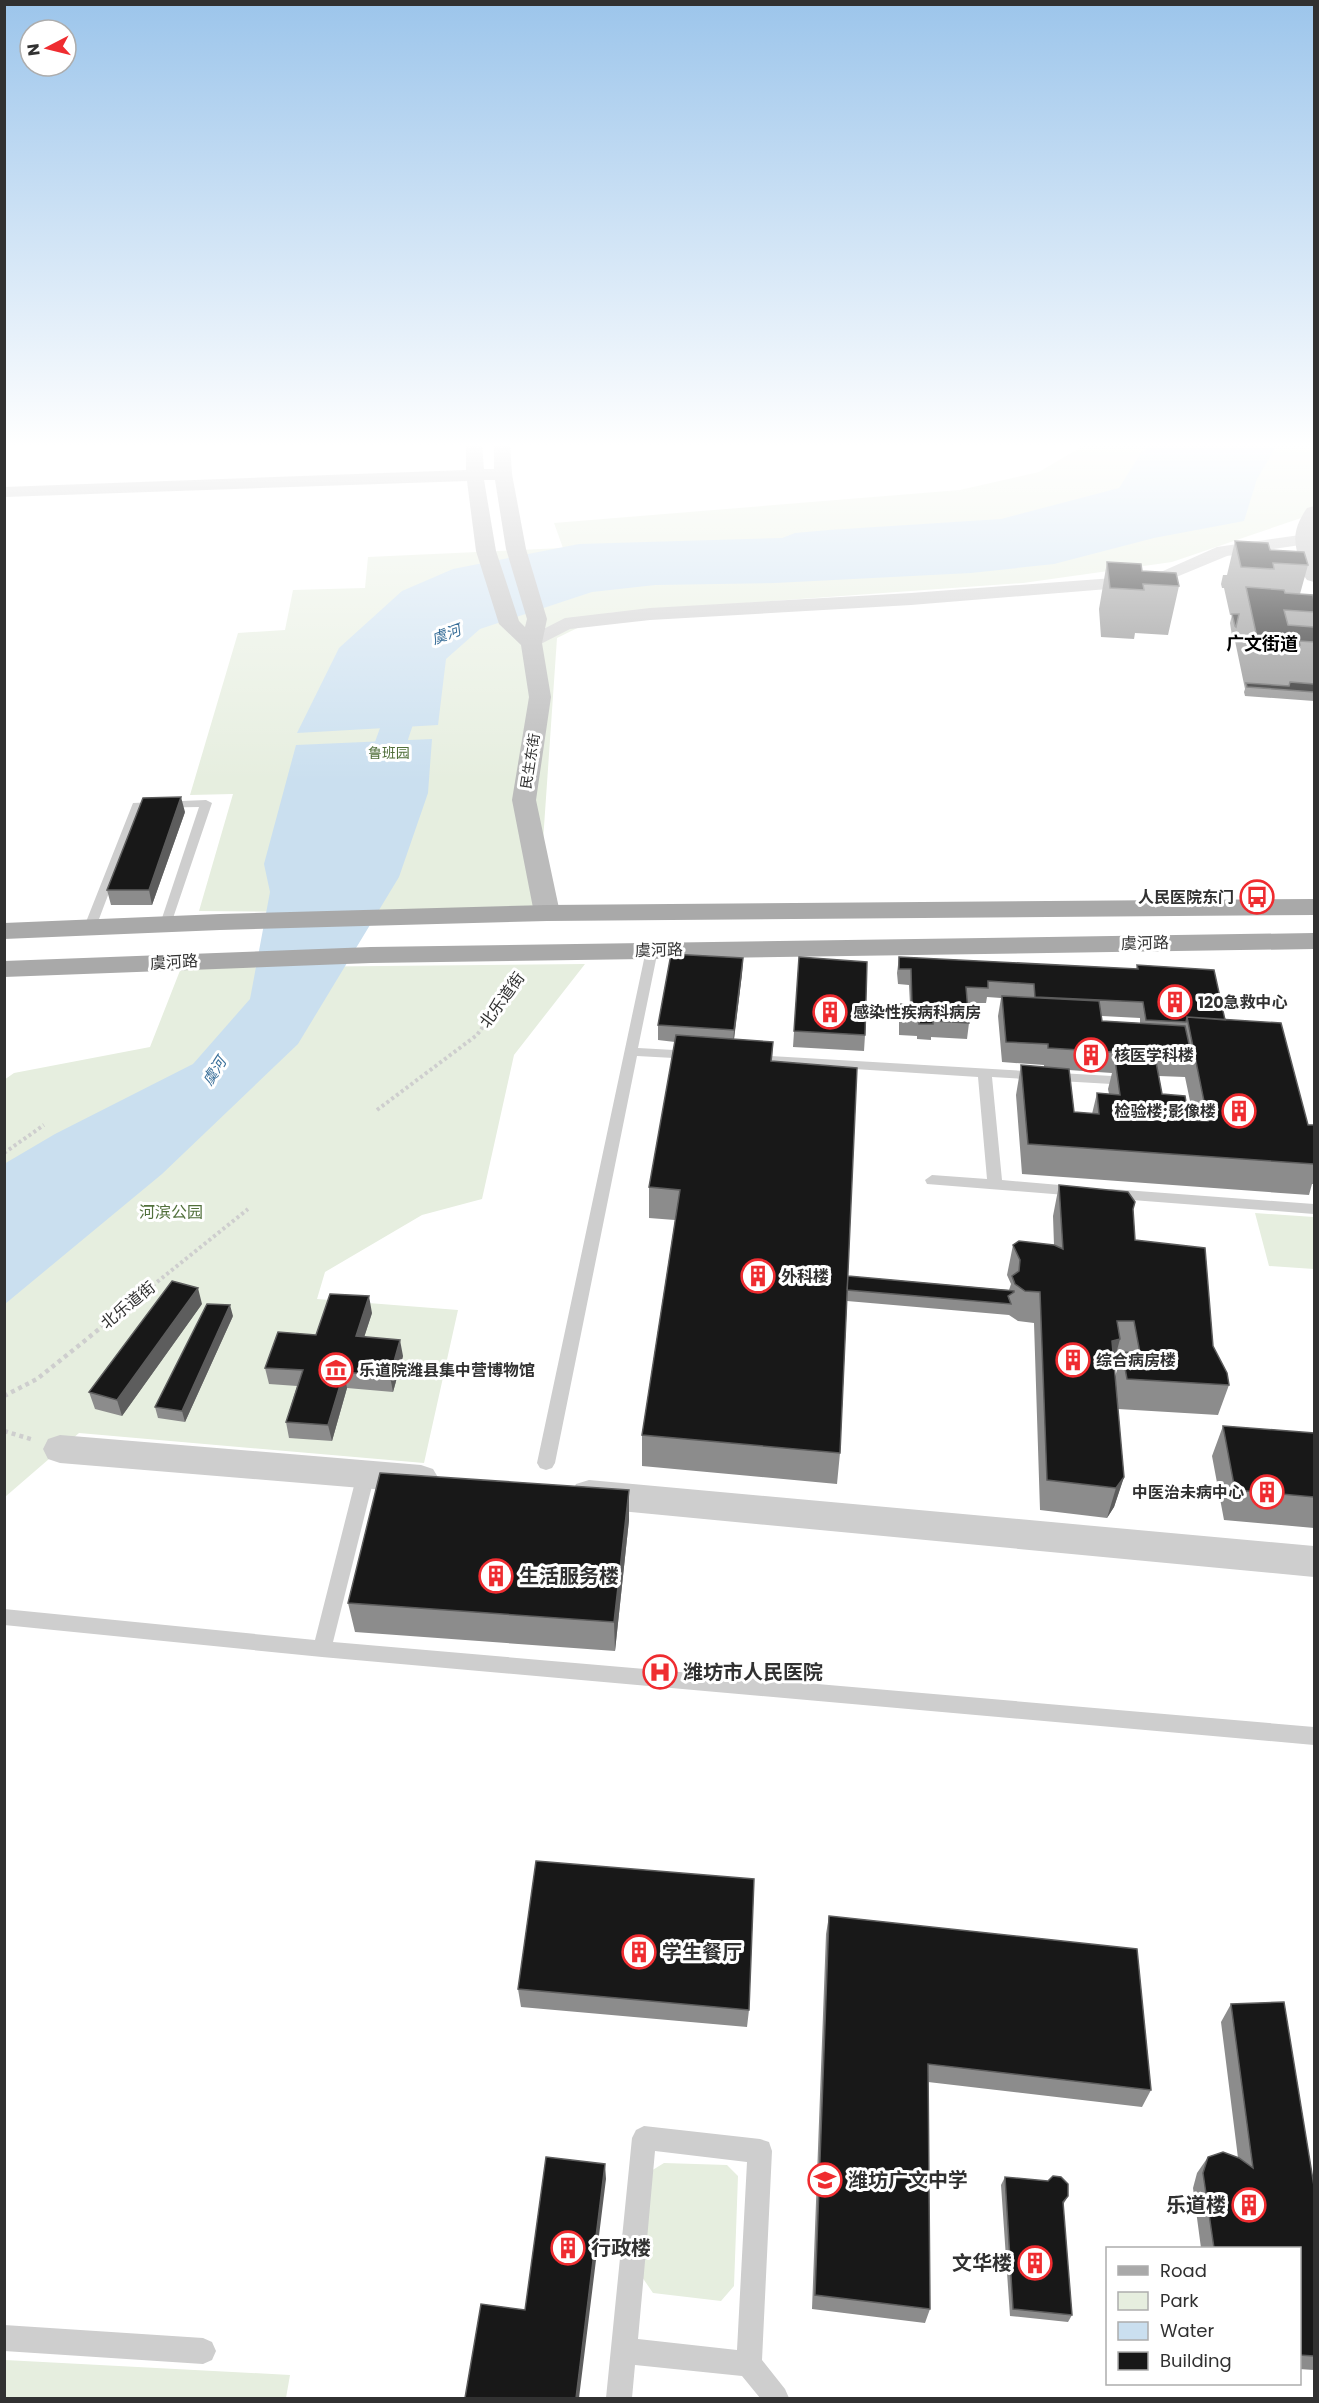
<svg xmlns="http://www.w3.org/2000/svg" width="1319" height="2403" viewBox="0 0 1319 2403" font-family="Poppins,'Noto Sans SC',sans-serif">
	<rect width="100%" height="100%" fill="#fff"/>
	<path fill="#e6eedf" d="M1079,445H1314V502L1310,515L1172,562L1023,583L608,613L557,638L538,914L199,911L233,794L190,795L238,633L285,630L293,590L365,588L368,557L563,548L554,523L960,490L1039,472L1081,447Z
		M585,964L514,1055L482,1199L422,1215L325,1272L317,1299L458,1310L424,1463L79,1433L5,1497L4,1080L14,1073L150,1047L181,968Z
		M1255,1213L1314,1217V1269L1269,1266Z
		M664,2163L727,2165L738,2176L734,2286L721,2301L653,2293L642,2277L651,2171Z
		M5,2360L290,2375L286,2398H5Z"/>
	<path fill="#cadfef" d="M1151,445H1277L1257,479L1244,521L1154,538L1054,564L971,573L775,583L655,585L592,592L480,629L446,659L438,725L297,733L339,648L402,591L453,569L579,544L782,538L795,533L829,530L1001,519L1119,488L1141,453Z
		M432,739L428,793L399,877L298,1044L162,1174L5,1304L4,1164L55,1134L193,1064L250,999L270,892L264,864L296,745Z"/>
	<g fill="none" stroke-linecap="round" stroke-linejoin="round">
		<path fill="#cadfef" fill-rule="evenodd" d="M416,661L426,664L431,670L388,800L383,807L371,810L359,807L354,800L401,670L406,664Z"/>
		<path stroke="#cecece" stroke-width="4" stroke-dasharray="3 3" stroke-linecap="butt" d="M377,1110L477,1035L521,974
			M4,1153L44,1125
			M101,1327L248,1209"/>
		<path stroke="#cecece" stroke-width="4.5" stroke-dasharray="4 4" stroke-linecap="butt" d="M4,1396L37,1379L103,1326
			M4,1431L34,1440"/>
		<path fill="#cecece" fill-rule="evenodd" d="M206,800L212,803L170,927L166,928L160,924L199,807L141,808L96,927L94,930H86L84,927L133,803Z
			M652,946L658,950L638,1048L692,1051L699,1055L692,1059L637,1056L555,1463L552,1468L546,1470L540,1468L537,1463L646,950Z
			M752,1055L1129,1077L1136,1081L1129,1085L992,1077L1002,1180L1083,1187L1085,1191L1083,1195L1078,1196L927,1184L925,1180L932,1175L987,1179L978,1077L747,1062L745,1059L747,1056Z
			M1111,1189L1314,1204V1214L1106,1198L1104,1194L1106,1190Z
			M366,1467L372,1469L375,1474L333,1642L1314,1727V1745L322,1657L4,1625V1609L315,1640L357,1474L360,1469Z
			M644,2126L760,2139L769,2142L772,2151L762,2360L785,2389L789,2398H760L742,2376L635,2365L632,2398H606L632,2138L636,2130ZM655,2151L747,2162L737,2350L638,2339Z
			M4,2325L203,2338L212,2342L216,2351L212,2360L203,2364L4,2351Z"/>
		<path fill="#cecece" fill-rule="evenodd" d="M1314,533V543L1227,556L1157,585L911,605L650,620L570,629L531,649L524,647L521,643L524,639L565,618L650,608L911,593L1154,575L1217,547Z
			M60,1435L421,1465L433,1469L439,1479L433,1489L421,1493L60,1463L48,1459L43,1449L48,1439Z
			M589,1480L1314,1546V1577L589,1508L576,1504L571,1494L576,1484Z"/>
		<path fill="#bbb" fill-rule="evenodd" d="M466,445H482L484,469H494V445H510L512,474L526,549L547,619L542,643L551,697L536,800L560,913L557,919L547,921L537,919L534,913L512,800L529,697L521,645L499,624L476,551L467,481L4,497V487L466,470ZM484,480H495L506,549L527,619L525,627L519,621L496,551Z
			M1314,506V582L1307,580L1304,576C1296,546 1288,536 1307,508Z"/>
		<path fill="#a9a9a9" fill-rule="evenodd" d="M1314,899V915L547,921L220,930L4,939V923L220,914L547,905Z
			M1314,933V949L371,963L4,977V961L371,947Z"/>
	</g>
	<path fill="#8c8c8c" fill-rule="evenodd" d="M1235,541L1270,550L1308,565L1300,594L1314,601V701L1245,696L1244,692L1245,689L1234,636H1232L1230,623L1232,615H1230L1224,588H1222L1221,584L1223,575H1227Z
		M1107,562L1142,571L1179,586L1168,635L1135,633L1134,639L1101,637L1099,609Z
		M185,812L152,905H111L107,890Z
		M799,957L865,1035L864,1051L793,1047Z
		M899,957L1136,969L1137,965L1225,1020L1308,1125H1314V1184H1312L1309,1195L1022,1174L1016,1095L1021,1065L1044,1067V1065L1002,1062L998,1016L1001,998L987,997L986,1003H967L969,1023L967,1039L931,1037V1040L917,1039V1036L899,1035V1020L901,1004L910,1005L909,985L898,984L897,973ZM1102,1016L1140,1018V1023L1102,1021ZM1069,1070L1112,1073L1108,1089L1109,1094L1097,1093L1092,1114L1074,1112ZM1159,1076L1185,1077L1194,1120H1189L1162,1094Z
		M743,958L742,974L734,1040L773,1042L772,1062L848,1276L1009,1290L1011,1284L1007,1275L1013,1245H1054L1053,1216L1059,1185L1135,1202L1133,1210L1135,1240L1213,1346L1229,1385L1218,1415L1118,1409L1124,1477L1114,1507L1107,1518L1040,1510L1034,1323L1018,1321L1009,1315L847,1301L840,1453L837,1484L642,1466V1435L675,1220L649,1218V1187L675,1042L658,1040V1025ZM1117,1351L1126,1352H1122L1115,1377L1114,1363Z
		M202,1304L122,1416L95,1409L89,1392Z
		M372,1313L364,1337L403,1356L393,1392L347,1388L332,1441L289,1438L286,1422L297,1386L269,1384L265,1368L316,1335Z
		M233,1316L185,1422L158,1418L155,1407Z
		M1223,1426L1314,1433V1528L1224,1520L1212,1456Z
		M629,1490V1520L615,1651L355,1632L348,1603Z
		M829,1916L1151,2090L1142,2107L928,2082L930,2309L925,2323L812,2309L826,1934Z
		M518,1989L749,2010L747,2027L521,2007Z
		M1231,2004L1314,2186V2370L1299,2369V2248H1201L1193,2188L1197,2173L1208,2157L1238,2158L1221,2022Z
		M1005,2177L1068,2196L1063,2205L1072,2315L1068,2322L1010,2316L1001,2185Z"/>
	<path fill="#5d5d5d" d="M181,797L185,812L152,905L149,890Z
		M743,958L742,974L733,1046L734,1030Z
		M198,1288L202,1304L122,1416L117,1400Z
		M369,1296L372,1313L359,1353L356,1336Z
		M230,1305L233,1316L185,1422L182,1411Z
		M1120,1339L1112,1369V1341Z
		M400,1340L403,1356L393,1392L390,1376Z
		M344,1372L347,1388L332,1441L328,1425Z
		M1124,1477L1114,1507L1107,1518L1116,1488Z
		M629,1490V1520L615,1651L614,1622Z
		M605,2164L606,2179L579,2398H576Z"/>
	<path fill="#181818" stroke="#5d5d5d" stroke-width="1.5" d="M1235,541L1268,543L1270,550L1304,552L1308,565L1273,563L1274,569L1241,567Z
		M1107,562L1141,564L1142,571L1176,573L1179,586L1143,584L1144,590L1110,588Z
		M1246,587L1284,590L1285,593L1313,595L1314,601V612L1284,610L1288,625L1314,627V642L1299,641L1300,645L1258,642Z
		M1232,614H1239L1236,627L1235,626Z
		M1290,682L1314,684V692L1247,687L1246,683L1289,686Z
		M181,797L149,890H107L143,798Z
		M671,954L743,958L734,1030L658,1025Z
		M799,957L867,962L865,1035L794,1031Z
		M899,957L1138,969L1137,965L1214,970L1225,1020L1187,1017L1186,1022L1146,1020L1143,1002L1035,997L1034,984L988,981V988L966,987L969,1023L933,1021V1024H919V1020L901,1019V1004L912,1005L911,969H899Z
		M1002,996L1099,1001L1102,1021L1185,1026L1192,1057L1048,1048V1044L1006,1042Z
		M1187,1017L1281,1023L1308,1125H1314V1164L1028,1144L1021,1065L1069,1069L1074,1112L1099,1114L1097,1093L1120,1095L1115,1059L1156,1062L1162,1094L1185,1096L1189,1120L1208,1121Z
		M676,1035L773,1042L771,1061L857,1068L840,1453L642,1435L680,1190L649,1187Z
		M1059,1185L1128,1192L1135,1202L1133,1209L1135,1240L1205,1248L1213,1346L1227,1373L1229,1385L1127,1379L1122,1352L1140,1353L1134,1321H1117L1120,1339L1112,1341L1124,1477L1116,1488L1047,1480L1040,1292L1025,1291L1015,1284L1012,1276L1019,1271L1020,1260L1013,1245L1019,1241L1054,1245L1063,1249Z
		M848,1276L1014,1291V1292L1008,1296L1011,1304L847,1290Z
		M172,1281L198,1288L117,1400L89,1392Z
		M330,1294L369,1296L356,1336L400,1340L390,1376L344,1372L328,1425L286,1422L303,1370L265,1368L278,1332L316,1335Z
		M207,1304L230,1305L182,1411L155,1407Z
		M1223,1426L1314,1433V1497L1235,1490Z
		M380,1473L629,1490L614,1622L348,1603Z
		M536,1861L754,1879L749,2010L518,1989Z
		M829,1916L1137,1949L1151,2090L928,2064L930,2309L815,2295Z
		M1284,2002L1314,2186V2356L1299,2355V2248H1214L1203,2173L1208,2157L1223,2152L1239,2158L1253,2168L1231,2004Z
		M546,2157L605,2164L576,2398H465L481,2304L525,2310Z
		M1053,2176L1061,2177L1068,2184V2196L1063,2202L1072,2315L1013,2309L1005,2177L1048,2181Z"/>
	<linearGradient id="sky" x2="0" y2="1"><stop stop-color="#9cc5eb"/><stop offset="0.57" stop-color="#fff"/><stop offset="1" stop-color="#fff" stop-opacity="0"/></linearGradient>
	<rect width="1319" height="781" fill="url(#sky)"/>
	<defs>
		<g id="bus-ring" transform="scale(1.725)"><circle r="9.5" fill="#fff" stroke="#ef2c30" stroke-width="1.5"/><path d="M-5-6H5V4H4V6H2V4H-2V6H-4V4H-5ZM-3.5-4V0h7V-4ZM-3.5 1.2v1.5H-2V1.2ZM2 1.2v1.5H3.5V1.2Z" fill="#ef2c30"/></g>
		<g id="building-ring" transform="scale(1.725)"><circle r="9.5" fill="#fff" stroke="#ef2c30" stroke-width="1.5"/><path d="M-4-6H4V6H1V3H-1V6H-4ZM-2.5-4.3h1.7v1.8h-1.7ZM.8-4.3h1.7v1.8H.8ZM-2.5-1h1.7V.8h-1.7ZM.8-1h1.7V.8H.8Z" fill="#ef2c30"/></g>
		<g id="museum-ring" transform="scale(1.725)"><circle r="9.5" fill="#fff" stroke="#ef2c30" stroke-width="1.5"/><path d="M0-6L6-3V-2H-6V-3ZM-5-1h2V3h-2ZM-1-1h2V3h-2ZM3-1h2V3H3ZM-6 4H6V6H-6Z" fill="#ef2c30"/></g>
		<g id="hospital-ring" transform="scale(1.725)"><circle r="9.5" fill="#fff" stroke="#ef2c30" stroke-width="1.5"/><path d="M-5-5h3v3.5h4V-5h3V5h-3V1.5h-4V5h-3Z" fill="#ef2c30"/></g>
		<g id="school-ring" transform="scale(1.725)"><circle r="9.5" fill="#fff" stroke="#ef2c30" stroke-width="1.5"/><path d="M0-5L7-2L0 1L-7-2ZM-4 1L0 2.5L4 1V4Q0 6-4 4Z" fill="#ef2c30"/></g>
	</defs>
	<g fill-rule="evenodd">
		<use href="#bus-ring" x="1257" y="897"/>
		<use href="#building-ring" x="1175" y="1002"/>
		<use href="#building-ring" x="830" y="1012"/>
		<use href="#building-ring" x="1091" y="1055"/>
		<use href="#building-ring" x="1239" y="1111"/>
		<use href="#building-ring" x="758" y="1276"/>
		<use href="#building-ring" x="1073" y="1360"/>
		<use href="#museum-ring" x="336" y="1370"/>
		<use href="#building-ring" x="1267" y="1492"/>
		<use href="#building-ring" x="496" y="1576"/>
		<use href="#hospital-ring" x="660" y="1672"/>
		<use href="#building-ring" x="639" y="1952"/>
		<use href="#school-ring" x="825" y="2180"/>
		<use href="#building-ring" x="1249" y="2205"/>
		<use href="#building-ring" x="568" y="2248"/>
		<use href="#building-ring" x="1035" y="2263"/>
	</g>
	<g text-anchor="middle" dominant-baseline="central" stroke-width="6" stroke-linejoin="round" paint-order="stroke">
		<g font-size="14" fill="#51703b" stroke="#fff">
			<text x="389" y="753">鲁班园</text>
		</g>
		<g font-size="14" fill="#313131" stroke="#fff">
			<text transform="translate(530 761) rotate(-81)">民生东街</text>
		</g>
		<g font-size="15" font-style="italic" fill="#396f99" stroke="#fff">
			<text transform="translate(446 634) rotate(-21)">虞河</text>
			<text transform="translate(214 1071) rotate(-57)">虞河</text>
		</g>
		<g font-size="16" font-weight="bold" fill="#313131" stroke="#fff" text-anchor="start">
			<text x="1234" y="897" text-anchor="end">人民医院东门</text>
			<text x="1198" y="1002">120急救中心</text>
			<text x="853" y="1012">感染性疾病科病房</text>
			<text x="1114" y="1055">核医学科楼</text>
			<text x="1216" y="1111" text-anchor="end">检验楼;影像楼</text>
			<text x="781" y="1276">外科楼</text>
			<text x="1096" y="1360">综合病房楼</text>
			<text x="359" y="1370">乐道院潍县集中营博物馆</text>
			<text x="1244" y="1492" text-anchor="end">中医治未病中心</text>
		</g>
		<g font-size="16" fill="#313131" stroke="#fff">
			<text transform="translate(1145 943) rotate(-1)">虞河路</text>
			<text transform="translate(659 950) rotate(-1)">虞河路</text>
			<text transform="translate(174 962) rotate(-3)">虞河路</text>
			<text transform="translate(502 1000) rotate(-54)">北乐道街</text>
			<text transform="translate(128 1305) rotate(-39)">北乐道街</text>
		</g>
		<g font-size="16" fill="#51703b" stroke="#fff">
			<text x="171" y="1212">河滨公园</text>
		</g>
		<g font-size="18" font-weight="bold" fill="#000" stroke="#fff">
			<text x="1262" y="643">广文街道</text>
		</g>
		<g font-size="20" font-weight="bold" fill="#313131" stroke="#fff" text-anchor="start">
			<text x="519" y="1576">生活服务楼</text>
			<text x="683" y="1672">潍坊市人民医院</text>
			<text x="662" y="1952">学生餐厅</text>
			<text x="848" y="2180">潍坊广文中学</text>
			<text x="1226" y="2205" text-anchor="end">乐道楼</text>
			<text x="591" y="2248">行政楼</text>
			<text x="1012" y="2263" text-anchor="end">文华楼</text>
		</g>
	</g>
	<rect width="1319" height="2403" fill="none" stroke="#313131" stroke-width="12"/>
	<rect x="1106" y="2247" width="195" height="138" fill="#ffffff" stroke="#adadad" stroke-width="1.5"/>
	<rect x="1118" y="2266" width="30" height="9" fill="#a9a9a9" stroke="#adadad" stroke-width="1.5"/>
	<text x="1160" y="2277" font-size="18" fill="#313131">Road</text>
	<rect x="1118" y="2292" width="30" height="18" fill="#e6eedf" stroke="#adadad" stroke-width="1.5"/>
	<text x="1160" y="2307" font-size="18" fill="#313131">Park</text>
	<rect x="1118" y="2322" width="30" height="18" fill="#cadfef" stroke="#adadad" stroke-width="1.5"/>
	<text x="1160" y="2337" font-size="18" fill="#313131">Water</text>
	<rect x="1118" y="2352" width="30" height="18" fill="#181818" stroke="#adadad" stroke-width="1.5"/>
	<text x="1160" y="2367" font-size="18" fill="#313131">Building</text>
	<g transform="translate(48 48) rotate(263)"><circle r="28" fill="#ffffff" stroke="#adadad" stroke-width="1.5"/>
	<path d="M0-4.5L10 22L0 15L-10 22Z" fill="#ef2c30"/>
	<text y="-9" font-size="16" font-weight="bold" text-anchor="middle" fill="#313131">N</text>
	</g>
</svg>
